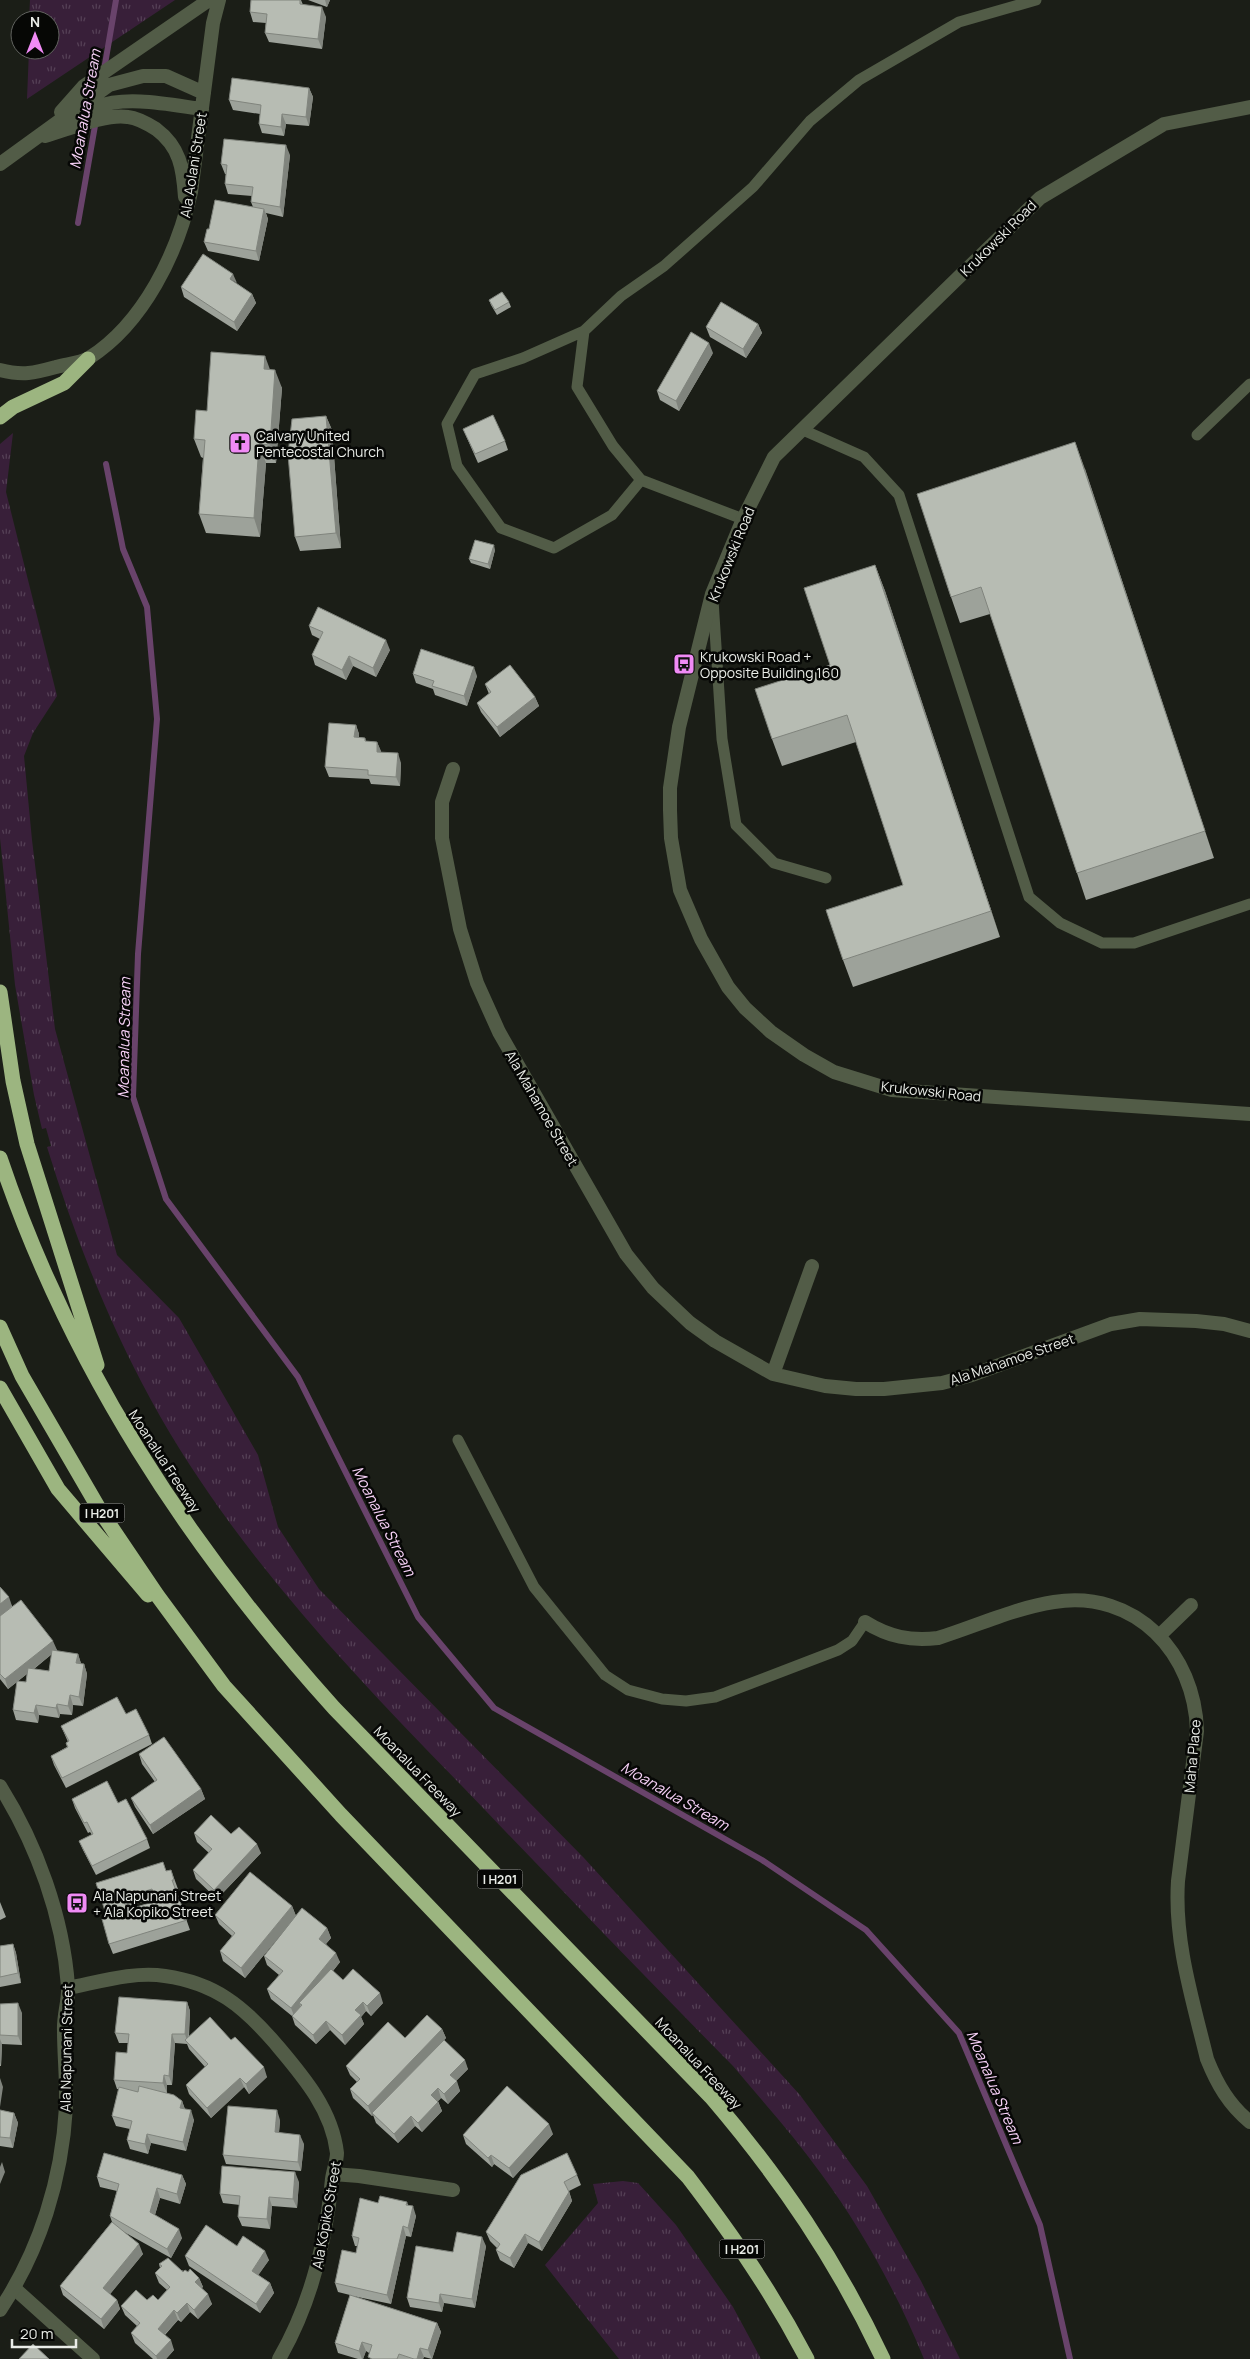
<svg xmlns="http://www.w3.org/2000/svg" width="1250" height="2359" viewBox="0 0 1250 2359" font-family="Manrope,sans-serif">
	<defs>
		<pattern id="grass-tufts" width="24" height="20" patternUnits="userSpaceOnUse" patternTransform="scale(1.25)"><rect width="24" height="20" fill="#381f39"/><path d="M3 7l-1-3M5 7V3M7 7l1-3M15 17l-1-3M17 17v-4M19 17l1-3" fill="none" stroke="#554056"/></pattern>
	</defs>
	<rect width="100%" height="100%" fill="#1b1e17"/>
	<path fill="url(#grass-tufts)" d="M30,0H175L27,99L29,50H50V20H29Z
		M13,433L6,492L57,696L33,733L24,756L32,840L55,1029L117,1255L179,1318L258,1455L278,1527L319,1589L584,1858L800,2095L867,2186L921,2281L960,2359H924C899,2297 862,2229 822,2175C795,2137 763,2102 733,2066C641,1973 551,1879 461,1785C346,1667 231,1546 151,1400C107,1319 74,1235 47,1147L51,1146L46,1128L42,1129L34,1095L15,985L0,838V444Z
		M623,2181L638,2183L676,2225L733,2307L761,2359H619L545,2265L598,2203L593,2184Z"/>
	<g fill="none" stroke-linecap="round" stroke-linejoin="round">
		<path stroke="#69436b" stroke-width="6" d="M104,70L116,0
			M78,223L96,120
			M106,464L123,549L147,607L157,719L138,954L133,1097L166,1199L298,1377L418,1617L494,1708L762,1860L866,1930L959,2033L1040,2225L1070,2359"/>
		<path stroke="#525c47" stroke-width="11" d="M584,331L523,358L475,374L447,424L457,466L501,528L554,548L612,515L641,480
			M803,430L864,457L899,495L1029,897L1060,923L1102,943H1134L1250,904
			M1197,435L1250,384
			M743,519L641,480L613,446L577,387L584,331L621,296L664,266L753,187L810,121L859,80L959,22L1036,0
			M713,600L722,739L736,825L774,863L826,878
			M458,1440L534,1587L605,1675L628,1690L662,1699L686,1701L715,1697L838,1650L852,1641L865,1622"/>
		<path stroke="#525c47" stroke-width="14" d="M1250,107L1164,124L1040,198L774,457L743,519L712,594L679,727L670,788V810L671,838L680,890L701,939L728,987L745,1008L771,1032L804,1055L834,1072L892,1090L1250,1114
			M453,769L442,802V838L460,929L477,983L499,1032L626,1254L653,1288L690,1323L715,1341L773,1374L825,1386L856,1389H884L942,1383L972,1375L1111,1324L1140,1319L1196,1321L1224,1324L1250,1331
			M773,1374L812,1266
			M865,1622C889,1637 910,1641 938,1638C976,1626 1015,1608 1054,1602C1136,1589 1195,1654 1197,1731L1178,1881C1174,1942 1193,2001 1207,2059C1217,2084 1229,2105 1250,2122
			M1159,1636L1191,1605
			M68,1988C99,1982 134,1971 165,1976C215,1983 243,2006 275,2043C302,2075 332,2109 337,2153C337,2161 333,2171 332,2179C326,2242 311,2304 279,2359
			M333,2174L359,2176L453,2190
			M14,2288L93,2359"/>
		<path stroke="#525c47" stroke-width="14" d="M61,112L84,86L209,0
			M69,122C78,117 87,111 97,107C126,95 172,105 202,109
			M45,136C67,130 106,113 128,117C138,118 148,124 156,129C180,147 183,168 185,197
			M0,164L109,85L143,76H166L204,93
			M0,370C23,376 34,373 56,367C66,364 80,363 89,358C144,323 178,252 191,192L213,23L219,0
			M0,1786C37,1845 63,1917 68,1986C69,2001 63,2016 64,2031C64,2056 67,2082 66,2107C62,2179 40,2250 0,2310"/>
		<path stroke="#9cb580" stroke-width="15" d="M0,417L13,407L64,383L88,359
			M0,992L13,1081L27,1144L97,1365
			M0,1158C70,1366 188,1546 334,1708L711,2097C781,2179 837,2261 883,2359
			M0,1327L22,1376L101,1512L157,1595L224,1686L341,1815L688,2177C733,2236 772,2292 807,2359
			M0,1388L58,1489L148,1595"/>
	</g>
	<path fill="#9da29a" fill-rule="evenodd" d="M251,0H301L303,5L326,17L322,49L269,42L265,33L266,23L253,22L250,12Z
		M308,0H330L327,7Z
		M309,88L313,97L309,126L286,124L284,136L262,133L259,124L260,114L233,110L229,100Z
		M290,155L283,217L266,213L268,219L259,261L208,251L204,242L253,207L251,202L252,196L228,194L225,184L226,174H225L221,164Z
		M181,287L252,294L256,303L237,331L184,297Z
		M489,300L509,302L511,307L497,315L491,305Z
		M758,324L762,333L746,358L710,337L706,327Z
		M713,353L679,411L660,400L657,391Z
		M270,369L282,388L276,463H266L260,537L206,533L199,514L203,458L201,457L194,439L207,411Z
		M326,416L332,430L341,548L300,551L295,537Z
		M463,429L505,441L508,450L478,463Z
		M1085,469L1214,858L1086,900L1077,873L990,614L960,623L951,597Z
		M495,550L490,569L471,563L469,559Z
		M875,565L885,591L1000,937L853,987L843,960L903,885L856,742L782,766L772,739L830,665Z
		M309,626L390,650L376,677L353,666L346,680L315,665L312,655L320,639L312,635Z
		M413,674L477,676L467,706L435,695L433,689L416,683Z
		M485,684L535,697L539,706L500,737L481,712L477,703L489,694Z
		M356,725L359,734V737L365,738L366,741L377,742L381,752L401,763L400,786L371,784L369,779L329,777L325,767Z
		M0,1587L12,1606L57,1650L56,1651L78,1654L81,1664H84L87,1674L83,1706L73,1705L72,1715L60,1714L59,1718L39,1715L38,1723L16,1720L13,1710L17,1682L8,1689L0,1679ZM52,1654L49,1671L34,1669ZM27,1674L26,1682L18,1681Z
		M126,1714L149,1735L152,1744L66,1788L54,1765L51,1756L67,1747L66,1743L68,1742L61,1726Z
		M139,1754L201,1789L205,1799L153,1834L135,1807L131,1798L155,1782L142,1764Z
		M72,1799L118,1803L147,1839L150,1848L96,1875L83,1850L79,1841L92,1835L90,1832L88,1833L75,1808Z
		M194,1833L231,1834L261,1853L217,1899L196,1879L193,1870L209,1853L197,1842Z
		M171,1870L178,1889L176,1890L190,1930L113,1954L109,1944L107,1917L96,1883ZM155,1898L156,1901L127,1910L126,1907Z
		M0,1902L6,1917L0,1920Z
		M292,1906L296,1916L245,1978L223,1961L220,1951L232,1936L219,1924L215,1915Z
		M327,1928L331,1938L326,1944L340,1962L333,1971L343,1980L383,2003L371,2016L366,2011L361,2017L364,2024L345,2045L330,2030L316,2044L295,2025L292,2016L271,1999L267,1989L279,1975L267,1965L264,1956Z
		M13,1944L16,1953L21,1983L0,1987V1946Z
		M187,2002L190,2011L189,2037L231,2040L267,2077L249,2094L244,2087L211,2118L189,2094L186,2085L205,2067L189,2049L187,2044L175,2043L172,2085H167V2093L182,2101L185,2109L194,2120L186,2151L151,2143L148,2154L130,2149L127,2140L130,2129L116,2126L112,2116L119,2089H117L114,2080L127,2053L128,2043H119L115,2033Z
		M0,2004L22,2013V2045L2,2044L1,2066H0Z
		M442,2029L446,2038L444,2040L468,2069L456,2081L460,2091L448,2104L441,2098L438,2101L442,2111L422,2132L415,2126L398,2143L376,2123L373,2115L372,2116L353,2098L350,2089L357,2082L350,2075L346,2066L405,2038Z
		M0,2110L14,2113L18,2123L13,2148L0,2146Z
		M280,2120L279,2133L304,2144L301,2171L226,2164L223,2155Z
		M553,2134L513,2178L494,2164L492,2167L466,2144L463,2135Z
		M182,2175L186,2184L180,2204L160,2198L155,2215L182,2238L171,2258L124,2232L143,2254L110,2294L117,2300L120,2309L104,2329L63,2295L60,2286L112,2222L110,2216L117,2191L100,2187L97,2177Z
		M521,2175H577L581,2185L569,2191L572,2201L542,2251L528,2243L514,2268L500,2260L496,2250L497,2248L490,2241L486,2232Z
		M299,2182L297,2208L272,2206L270,2229L242,2226L238,2217L240,2205L223,2203L220,2194Z
		M407,2202L408,2205L416,2216L411,2237L406,2236L391,2304L353,2296L437,2323L441,2332L432,2359L424,2357L423,2359H372L369,2353L366,2351L363,2359H358L338,2353L335,2343L350,2295L338,2292L335,2283L356,2253L357,2246H355L352,2236L378,2203Z
		M237,2246L269,2260L258,2275L270,2283L274,2293L260,2313L189,2266L185,2256Z
		M486,2246L475,2308L444,2303L442,2312L410,2307L407,2298Z
		M159,2264L188,2272L199,2278L203,2287L201,2288L212,2304L198,2319L190,2312L181,2322L178,2320L165,2335L174,2350L166,2359H153L135,2343L131,2333L137,2326L125,2315L121,2306L158,2300L167,2290L159,2283L155,2273L160,2268Z"/>
	<path fill="#80847d" d="M325,0H330L327,7Z
		M322,7L326,17L322,49L318,39Z
		M309,88L313,97L309,126L306,117Z
		M282,114L286,124L284,136L281,127Z
		M286,145L290,155L283,217L280,207Z
		M264,209L268,219L259,261L256,251Z
		M233,274L237,283L230,279Z
		M252,294L256,303L237,331L234,322Z
		M758,324L762,333L746,358L743,349Z
		M709,343L713,353L679,411L676,401Z
		M265,356L272,375L264,369Z
		M275,370L282,388L276,463L270,445Z
		M326,416L332,430L341,548L336,533Z
		M1075,442L1085,469L1214,858L1205,831Z
		M259,444L266,463L260,537L254,518Z
		M494,545L495,550L490,569L488,564Z
		M875,565L885,591L1000,937L991,911Z
		M386,640L390,650L376,677L373,668Z
		M349,656L353,666L346,680L342,670Z
		M474,667L477,676L467,706L464,696Z
		M535,697L539,706L500,737L497,727Z
		M356,725L359,734L358,746L354,737Z
		M377,742L381,751L380,761L377,752Z
		M398,753L401,763L400,786L396,777Z
		M9,1597L12,1606L0,1617V1604Z
		M53,1641L57,1650L8,1689L5,1679Z
		M78,1654L81,1663L80,1673L76,1663Z
		M84,1664L87,1674L83,1706L79,1697Z
		M70,1695L73,1705L72,1715L68,1706Z
		M57,1704L60,1714L59,1718L56,1708Z
		M36,1705L39,1715L38,1723L34,1713Z
		M201,1789L205,1799L153,1834L150,1825Z
		M257,1844L261,1853L217,1899L214,1890Z
		M292,1906L296,1916L245,1978L241,1968Z
		M327,1928L331,1938L322,1948L319,1939Z
		M13,1944L16,1953L21,1983L18,1973Z
		M336,1953L340,1962L303,2008L299,2003L302,2009L295,2018L291,2008Z
		M380,1993L383,2003L371,2016L367,2006Z
		M187,2002L190,2011L188,2044L185,2034Z
		M363,2002L366,2011L361,2017L364,2024L345,2045L342,2035L355,2010Z
		M18,2003L22,2013V2045L18,2036Z
		M326,2021L330,2030L316,2044L313,2035Z
		M442,2029L446,2038L372,2116L368,2106Z
		M172,2034L175,2043L172,2085L169,2076Z
		M0,2039L2,2044L1,2066L0,2062Z
		M465,2060L468,2069L453,2084L450,2075Z
		M264,2067L267,2077L249,2094L246,2084Z
		M164,2075L167,2085V2093L163,2083Z
		M0,2078L3,2087L0,2107Z
		M240,2078L244,2087L211,2118L207,2108Z
		M457,2081L460,2091L448,2104L444,2094Z
		M438,2088L441,2098L435,2104L431,2095Z
		M182,2101L185,2110L180,2108Z
		M438,2102L442,2111L422,2132L418,2123Z
		M191,2110L194,2120L186,2151L183,2142Z
		M277,2110L280,2120L278,2142L275,2132Z
		M14,2113L18,2123L13,2148L10,2138Z
		M411,2116L415,2126L398,2143L394,2134Z
		M549,2124L553,2134L513,2178L509,2168Z
		M147,2134L151,2143L148,2154L145,2144Z
		M300,2135L304,2144L301,2171L298,2162Z
		M491,2155L494,2164L492,2167L488,2158Z
		M2,2162L5,2172L0,2184V2167Z
		M295,2172L299,2182L297,2208L293,2199Z
		M182,2175L186,2184L180,2204L177,2194Z
		M157,2188L160,2198L153,2221L150,2212Z
		M569,2192L572,2201L542,2251L539,2242Z
		M269,2197L272,2206L270,2229L267,2219Z
		M413,2206L416,2216L411,2237L408,2228Z
		M403,2226L406,2236L391,2304L387,2295Z
		M179,2229L182,2238L171,2258L167,2249Z
		M525,2234L528,2243L514,2268L510,2258Z
		M482,2237L486,2246L475,2308L472,2299Z
		M139,2244L143,2254L107,2298L103,2288Z
		M265,2251L269,2260L255,2280L252,2271Z
		M199,2278L203,2287L198,2292L195,2282Z
		M270,2283L274,2293L260,2313L256,2304Z
		M208,2294L212,2304L198,2319L194,2310Z
		M440,2294L444,2303L442,2312L439,2303Z
		M117,2300L120,2309L104,2329L101,2319Z
		M187,2303L190,2312L181,2322L177,2313Z
		M174,2310L178,2320L161,2338L158,2329Z
		M437,2323L441,2332L432,2359L428,2350Z
		M171,2340L174,2350L166,2359H157L156,2356Z
		M362,2342L366,2351L363,2359H362L359,2351Z
		M420,2348L424,2357L423,2359H417Z"/>
	<path fill="#b7bcb3" stroke="#80847d" fill-rule="evenodd" d="M251,0H300V4L322,7L318,39L265,33L267,14L250,12Z
		M232,78L309,88L306,117L282,114L281,127L259,124L261,105L229,100Z
		M224,139L286,145L280,207L251,202L253,187L225,184L227,165L221,164Z
		M215,200L264,209L256,251L204,242L207,229H209Z
		M203,254L233,274L230,279L252,294L234,322L181,287Z
		M502,292L509,302L495,310L489,300Z
		M721,302L758,324L743,349L706,327Z
		M691,332L709,343L676,401L657,391Z
		M211,352L265,356L264,369L275,370L270,445L259,444L254,518L199,514L205,440L194,439L196,410L207,411Z
		M493,415L505,441L475,454L463,429Z
		M326,416L336,533L295,537L288,454L292,419Z
		M1075,442L1205,831L1077,873L981,587L951,597L917,494Z
		M475,540L494,545L488,564L469,559Z
		M875,565L991,911L843,960L826,910L903,885L847,715L772,739L755,689L830,665L804,588Z
		M318,607L386,640L373,668L349,656L342,670L312,655L323,632L309,626Z
		M421,649L474,667L464,696L432,686L434,681L413,674Z
		M510,665L535,697L497,727L477,703L491,692L485,684Z
		M329,723L356,725L354,737L365,738V741L377,742V752L398,753L396,777L368,775V770L325,767Z
		M0,1587L9,1597L0,1604Z
		M21,1600L53,1641L5,1679L0,1674V1616Z
		M52,1650L78,1654L76,1663L84,1664L79,1697L70,1695L68,1706L57,1704L56,1708L36,1705L34,1713L13,1710L17,1681L26,1682L28,1668L49,1671Z
		M117,1697L126,1714L136,1709L149,1735L62,1778L51,1756L68,1747L66,1743L69,1741L61,1726Z
		M164,1737L201,1789L150,1825L131,1798L157,1780L139,1754Z
		M107,1781L118,1803L126,1799L147,1839L92,1866L79,1841L93,1834L87,1822L84,1823L72,1799Z
		M211,1815L231,1834L239,1827L257,1844L214,1890L193,1870L212,1849L194,1833Z
		M163,1862L166,1871L171,1870L174,1880H172L187,1920L109,1944L102,1919L107,1917L96,1883ZM152,1889L156,1901L127,1910L123,1898Z
		M250,1872L292,1906L241,1968L220,1951L235,1933L215,1915Z
		M302,1908L327,1928L319,1939L336,1953L291,2008L267,1989L283,1971L264,1956Z
		M13,1944L18,1973L0,1977V1946Z
		M331,1969L343,1980L353,1969L380,1993L367,2006L363,2002L355,2010L361,2015L342,2035L326,2021L313,2035L292,2016L302,2005L299,2003Z
		M119,1997L187,2002L185,2034H172L169,2076L164,2075L163,2083L114,2080L116,2052L127,2053L129,2034L115,2033Z
		M18,2003V2036L0,2035V2004Z
		M427,2015L442,2029L368,2106L350,2089L360,2079L346,2066L388,2022L405,2038Z
		M210,2017L231,2040L235,2037L264,2067L246,2084L240,2078L207,2108L186,2085L208,2064L185,2040Z
		M444,2040L465,2060L450,2075L457,2081L444,2094L438,2088L431,2095L438,2102L418,2123L411,2116L394,2134L372,2113Z
		M139,2086L174,2095L182,2101L180,2108L191,2110L183,2142L147,2134L145,2144L127,2140L132,2121L112,2116L119,2087L138,2092Z
		M507,2086L549,2124L509,2168L491,2155L488,2158L463,2135Z
		M228,2106L277,2110L275,2132L300,2135L298,2162L223,2155Z
		M0,2110L14,2113L10,2138L0,2137Z
		M104,2153L182,2175L177,2194L157,2188L150,2212L179,2229L167,2249L110,2216L119,2184L97,2177Z
		M567,2153L577,2175L564,2182L569,2192L539,2242L525,2234L510,2258L496,2250L500,2244L486,2232L521,2175Z
		M222,2166L295,2172L293,2199L269,2197L267,2219L238,2217L240,2196L220,2194Z
		M380,2196L407,2202L406,2205L413,2206L408,2228L403,2226L387,2295L335,2283L342,2250L356,2253L359,2238L352,2236L360,2198L378,2203Z
		M112,2222L139,2244L103,2288L117,2300L101,2319L60,2286Z
		M206,2225L237,2246L243,2236L265,2251L252,2271L270,2283L256,2304L185,2256Z
		M457,2232L482,2237L472,2299L440,2294L439,2303L407,2298L416,2246L453,2252Z
		M168,2258L183,2272L185,2270L188,2272L190,2269L199,2278L195,2282L208,2294L194,2310L187,2303L177,2313L174,2310L158,2329L171,2340L156,2356L131,2333L140,2323L121,2306L136,2290L147,2300L153,2295L158,2300L170,2287L155,2273L162,2266L159,2264Z
		M350,2295L437,2323L428,2350L420,2348L417,2359H414L399,2354L397,2359H372L368,2357L372,2345L362,2342L359,2351L335,2343Z
		M33,2344L49,2359H19Z"/>
	<defs>
		<g id="church-square" transform="scale(1.125)"><rect x="-9" y="-9" width="18" height="18" rx="4" fill="#f08bf5" stroke="#060705"/><path d="M-1.2-6h2.4v3.5h3.3v2.4h-3.3V6h-2.4V-.1h-3.3v-2.4h3.3Z" fill="#111"/></g>
		<g id="bus-square" transform="scale(1.125)"><rect x="-9" y="-9" width="18" height="18" rx="4" fill="#f08bf5" stroke="#060705"/><path d="M-5-6H5V4H4V6H2V4H-2V6H-4V4H-5ZM-3.5-4V0h7V-4ZM-3.5 1.2v1.5H-2V1.2ZM2 1.2v1.5H3.5V1.2Z" fill="#111"/></g>
	</defs>
	<g fill-rule="evenodd">
		<use href="#church-square" x="240" y="443"/>
		<use href="#bus-square" x="684" y="664"/>
		<use href="#bus-square" x="77" y="1903"/>
	</g>
	<g text-anchor="middle" dominant-baseline="central" stroke-width="5" stroke-linejoin="round" paint-order="stroke">
		<g fill="#060705" stroke="#a5a7a3" stroke-width="1">
			<rect x="79.5" y="1503.5" width="45" height="19" rx="4"/>
			<rect x="477.5" y="1869.5" width="45" height="19" rx="4"/>
			<rect x="719.5" y="2239.5" width="45" height="19" rx="4"/>
		</g>
		<g font-size="12" font-weight="bold" fill="#e9ece7">
			<text x="102" y="1513">I H201</text>
			<text x="500" y="1879">I H201</text>
			<text x="742" y="2249">I H201</text>
		</g>
		<g font-size="14" fill="#e9ece7" stroke="#060705">
			<text transform="translate(193 165) rotate(-81)">Ala Aolani Street</text>
			<text transform="translate(998 238) rotate(-45)">Krukowski Road</text>
			<text transform="translate(731 554) rotate(-68)">Krukowski Road</text>
			<text transform="translate(931 1091) rotate(6)">Krukowski Road</text>
			<text transform="translate(542 1108) rotate(60)">Ala Mahamoe Street</text>
			<text transform="translate(1012 1359) rotate(-19)">Ala Mahamoe Street</text>
			<text transform="translate(165 1461) rotate(57)">Moanalua Freeway</text>
			<text transform="translate(1192 1756) rotate(-85)">Maha Place</text>
			<text transform="translate(418 1771) rotate(46)">Moanalua Freeway</text>
			<text transform="translate(66 2048) rotate(-89)">Ala Napunani Street</text>
			<text transform="translate(699 2063) rotate(47)">Moanalua Freeway</text>
			<text transform="translate(326 2215) rotate(-80)">Ala Kōpiko Street</text>
		</g>
		<g font-size="14" fill="#e9ece7" stroke="#060705" text-anchor="start">
			<text x="256" y="435">Calvary United<tspan x="256" dy="16">Pentecostal Church</tspan></text>
			<text x="700" y="656">Krukowski Road +<tspan x="700" dy="16">Opposite Building 160</tspan></text>
			<text x="93" y="1895">Ala Napunani Street<tspan x="93" dy="16">+ Ala Kopiko Street</tspan></text>
		</g>
		<g font-size="15" font-style="italic" fill="#f7d1f7" stroke="#060705">
			<text transform="translate(85 109) rotate(-80)">Moanalua Stream</text>
			<text transform="translate(124 1038) rotate(-89)">Moanalua Stream</text>
			<text transform="translate(384 1521) rotate(63)">Moanalua Stream</text>
			<text transform="translate(675 1796) rotate(30)">Moanalua Stream</text>
			<text transform="translate(995 2087) rotate(67)">Moanalua Stream</text>
		</g>
	</g>
	<g transform="translate(35 35)"><circle r="24" fill="#060705" stroke="#61635f"/>
	<path d="M0-4L9 19L0 12L-9 19Z" fill="#f08bf5"/>
	<text y="-8" font-size="14" font-weight="bold" text-anchor="middle" fill="#e9ece7">N</text>
	</g>
	<path d="M12 2339v8h64v-8" fill="none" stroke="#e9ece7" stroke-width="2.5"/>
	<text x="20" y="2339" font-size="15" fill="#e9ece7" stroke="#060705" stroke-width="4" paint-order="stroke">20 m</text>
</svg>
